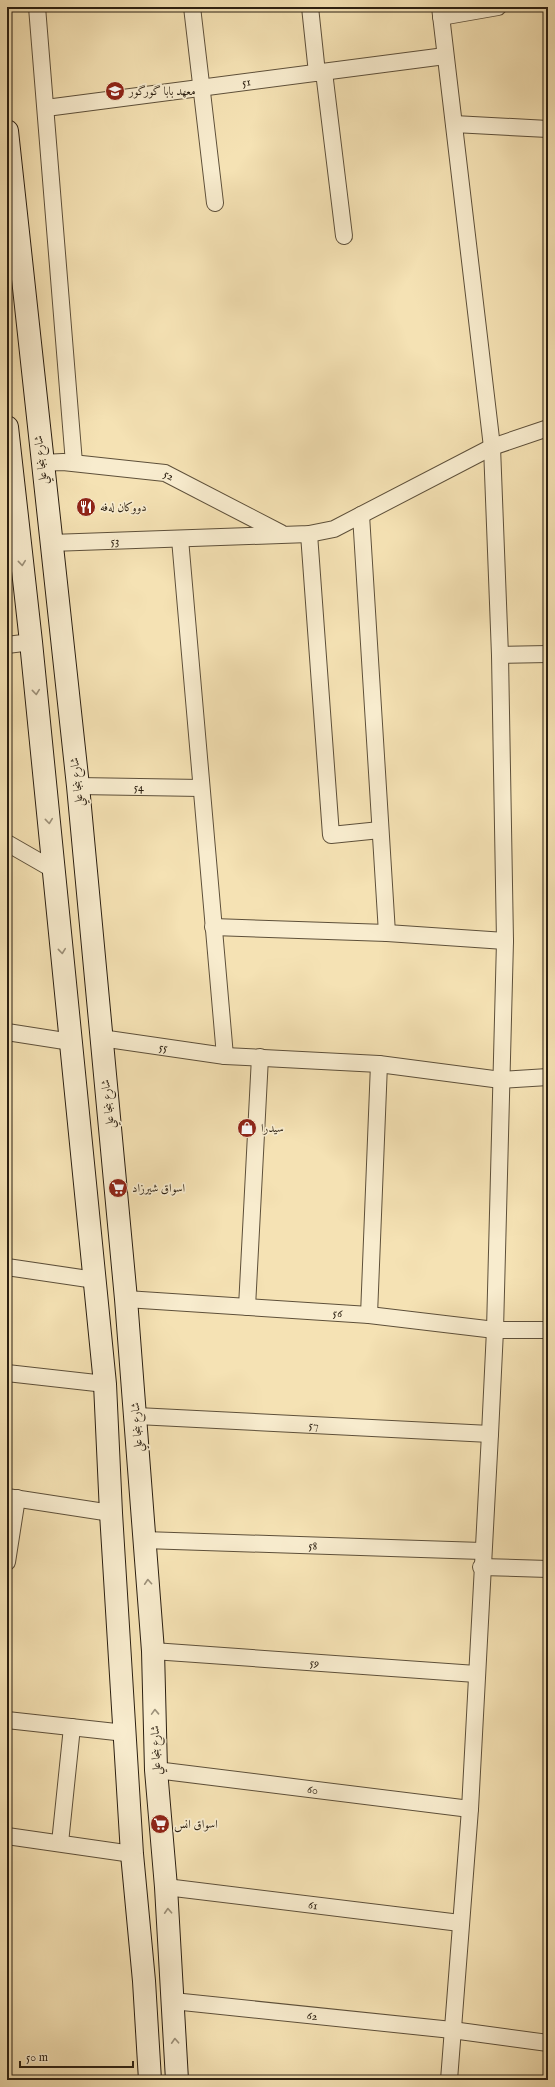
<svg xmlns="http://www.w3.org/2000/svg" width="555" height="2087" viewBox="0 0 555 2087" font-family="'IM FELL English',Amiri,serif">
	<rect width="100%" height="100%" fill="#f5e2b4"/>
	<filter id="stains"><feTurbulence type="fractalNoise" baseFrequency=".005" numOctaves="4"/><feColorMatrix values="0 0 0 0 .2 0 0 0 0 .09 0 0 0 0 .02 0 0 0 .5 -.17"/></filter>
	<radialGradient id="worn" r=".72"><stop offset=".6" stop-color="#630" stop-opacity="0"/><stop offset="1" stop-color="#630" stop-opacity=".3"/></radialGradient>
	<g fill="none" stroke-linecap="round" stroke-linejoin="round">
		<g stroke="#5e503a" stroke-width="18">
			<g id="street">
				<path d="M37,7L74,463"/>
				<path d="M192,7L215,203"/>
				<path d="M310,7L317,73"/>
				<path d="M440,7L492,447L500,655L505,941L495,1330L490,1434L470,1809L449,2080"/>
				<path d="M441,17L498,7"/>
				<path d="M324,72L344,236"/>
				<path id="s1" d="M46,108L445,56"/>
				<path d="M454,124L548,129"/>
				<path id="s2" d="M41,463L63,462L165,473L281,533"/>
				<path d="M361,515L387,933"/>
				<path d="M309,534L331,835L380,830"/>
				<path d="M180,539L225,1056"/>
				<path id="s3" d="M51,543L309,534L334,529L492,447L548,428"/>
				<path d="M7,645L31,642"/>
				<path d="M500,655L548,654"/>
				<path id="s4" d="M78,786L201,788"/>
				<path d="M7,843L54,870"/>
				<path d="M213,927L387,933L505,941"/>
				<path d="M7,1032L71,1042"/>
				<path id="s5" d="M101,1038L225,1056L379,1064L501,1080L548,1077"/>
				<path d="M7,1267L95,1280"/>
				<path id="s6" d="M126,1299L369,1315L495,1330H548"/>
				<path d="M247,1307L260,1057"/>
				<path d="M369,1315L379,1064"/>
				<path d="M7,1373L105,1384"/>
				<path id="s7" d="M137,1416L490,1434"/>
				<path d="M7,1497L111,1513"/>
				<path id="s8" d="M144,1540L482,1551"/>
				<path d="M7,1562L17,1498"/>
				<path d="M481,1567L548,1569"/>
				<path id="s9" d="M153,1651L476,1674"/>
				<path d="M7,1720L125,1733"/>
				<path id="s10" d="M156,1770L470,1809"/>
				<path d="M7,1836L132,1854"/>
				<path d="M60,1843L72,1727"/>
				<path id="s11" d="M166,1887L460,1923"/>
				<path id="s12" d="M173,2001L452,2030L548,2043"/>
			</g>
		</g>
		<g stroke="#2b1f11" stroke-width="24">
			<path id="secondary" d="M7,131L78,786L126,1299L153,1651L156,1770L166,1887L177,2080
				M7,427L31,642L105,1384L111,1513L132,1854L144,1981L150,2080"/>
		</g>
		<use href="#street" stroke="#f8ecce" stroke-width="16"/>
		<use href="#secondary" stroke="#f8ecce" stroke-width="22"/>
	</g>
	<defs><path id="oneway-chevron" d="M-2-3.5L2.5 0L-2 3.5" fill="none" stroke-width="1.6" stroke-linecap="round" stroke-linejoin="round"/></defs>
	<g stroke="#9c9079">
		<use href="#oneway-chevron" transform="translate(22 563) rotate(84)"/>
		<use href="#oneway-chevron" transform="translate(36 692) rotate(84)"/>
		<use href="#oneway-chevron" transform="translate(49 821) rotate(84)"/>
		<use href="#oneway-chevron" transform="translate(62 951) rotate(84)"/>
		<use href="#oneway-chevron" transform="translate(148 1582) rotate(-94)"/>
		<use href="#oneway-chevron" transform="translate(155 1712) rotate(-92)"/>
		<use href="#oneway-chevron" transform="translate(168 1911) rotate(-93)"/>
		<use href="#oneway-chevron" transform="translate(175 2041) rotate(-93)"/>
	</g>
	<defs>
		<g id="school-disc" transform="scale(1)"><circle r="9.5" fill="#8f2418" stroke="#f8ecce"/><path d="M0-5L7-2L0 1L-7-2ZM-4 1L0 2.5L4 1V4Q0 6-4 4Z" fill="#fff"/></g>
		<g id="restaurant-disc" transform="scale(1)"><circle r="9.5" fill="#8f2418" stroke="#f8ecce"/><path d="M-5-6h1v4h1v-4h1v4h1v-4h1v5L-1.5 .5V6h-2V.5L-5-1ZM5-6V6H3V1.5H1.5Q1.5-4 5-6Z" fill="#fff"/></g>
		<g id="shop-disc" transform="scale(1)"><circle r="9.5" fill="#8f2418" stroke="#f8ecce"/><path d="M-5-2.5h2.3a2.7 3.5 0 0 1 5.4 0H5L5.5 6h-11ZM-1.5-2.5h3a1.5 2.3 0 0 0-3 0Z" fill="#fff"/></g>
		<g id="supermarket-disc" transform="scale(1)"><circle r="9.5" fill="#8f2418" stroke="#f8ecce"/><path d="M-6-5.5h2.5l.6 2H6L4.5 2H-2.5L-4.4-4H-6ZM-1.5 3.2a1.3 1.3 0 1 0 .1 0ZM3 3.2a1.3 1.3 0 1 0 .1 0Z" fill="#fff"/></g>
	</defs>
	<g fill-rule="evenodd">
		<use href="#school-disc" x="115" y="91"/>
		<use href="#restaurant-disc" x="86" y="507"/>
		<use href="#shop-disc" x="247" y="1128"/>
		<use href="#supermarket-disc" x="118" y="1188"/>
		<use href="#supermarket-disc" x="160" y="1824"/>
	</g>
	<g text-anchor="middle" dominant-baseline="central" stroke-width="3.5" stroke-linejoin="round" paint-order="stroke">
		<g font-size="12" fill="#2b1f11" stroke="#f8ecce">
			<text stroke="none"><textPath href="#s1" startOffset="202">51</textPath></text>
			<text transform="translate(41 460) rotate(-96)">شارع بنجا علي</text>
			<text stroke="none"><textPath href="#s2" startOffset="129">52</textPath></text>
			<text stroke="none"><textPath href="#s3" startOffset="64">53</textPath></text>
			<text transform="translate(77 782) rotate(-96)">شارع بنجا علي</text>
			<text stroke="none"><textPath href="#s4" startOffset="61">54</textPath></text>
			<text stroke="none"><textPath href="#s5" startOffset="63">55</textPath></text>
			<text transform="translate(108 1104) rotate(-96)">شارع بنجا علي</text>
			<text stroke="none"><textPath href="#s6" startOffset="212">56</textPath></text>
			<text stroke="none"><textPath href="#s7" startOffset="177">57</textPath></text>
			<text transform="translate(137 1427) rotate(-94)">شارع بنجا علي</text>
			<text stroke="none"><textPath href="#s8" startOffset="169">58</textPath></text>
			<text stroke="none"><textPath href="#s9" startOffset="162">59</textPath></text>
			<text transform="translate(156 1750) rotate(-92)">شارع بنجا علي</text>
			<text stroke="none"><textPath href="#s10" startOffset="158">60</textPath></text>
			<text stroke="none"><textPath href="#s11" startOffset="148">61</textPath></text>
			<text stroke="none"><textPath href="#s12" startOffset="140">62</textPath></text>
		</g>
		<g font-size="12" fill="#2b1f11" stroke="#f8ecce" text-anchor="start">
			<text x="129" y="91">معهد بابا گورگور</text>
			<text x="100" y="507">دووكان لەفە</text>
			<text x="261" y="1128">سيدرا</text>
			<text x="132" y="1188">اسواق شيرزاد</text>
			<text x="174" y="1824">اسواق انس</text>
		</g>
	</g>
	<rect width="555" height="2087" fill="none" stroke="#f5e2b4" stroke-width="24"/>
	<rect x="8" y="8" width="539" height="2071" fill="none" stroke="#2b1f11" stroke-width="2"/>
	<rect x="12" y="12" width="531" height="2063" fill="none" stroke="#2b1f11"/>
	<path d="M20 2061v6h113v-6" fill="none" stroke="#2b1f11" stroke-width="2"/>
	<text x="26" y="2061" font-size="12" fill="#2b1f11" stroke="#f8ecce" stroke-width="3" paint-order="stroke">50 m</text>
	<rect width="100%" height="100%" filter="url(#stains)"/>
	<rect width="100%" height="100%" fill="url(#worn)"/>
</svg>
